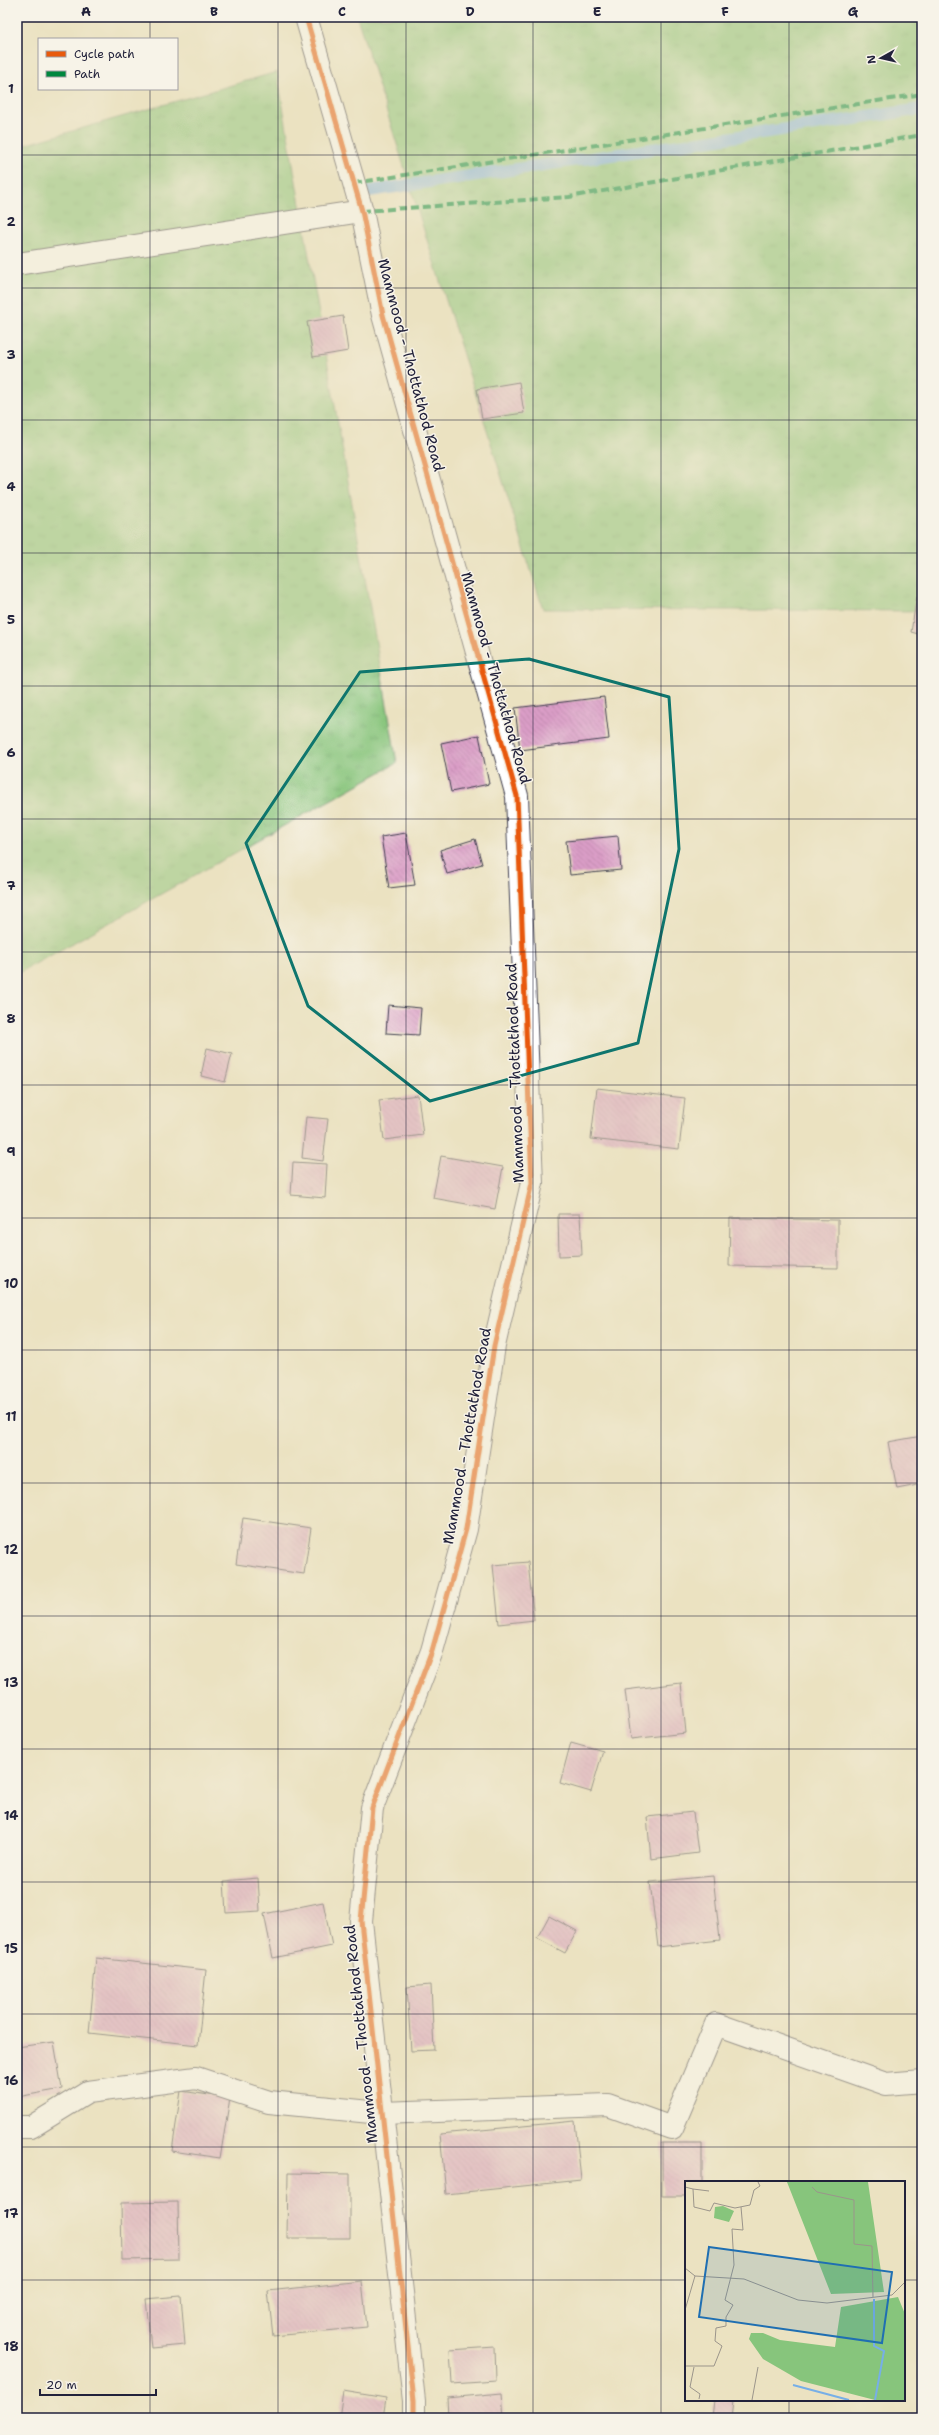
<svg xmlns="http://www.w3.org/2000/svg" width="939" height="2435" viewBox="0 0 939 2435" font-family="'Shantell Sans',sans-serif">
	<defs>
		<pattern id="grass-tufts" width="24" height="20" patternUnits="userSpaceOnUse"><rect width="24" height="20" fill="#87c57c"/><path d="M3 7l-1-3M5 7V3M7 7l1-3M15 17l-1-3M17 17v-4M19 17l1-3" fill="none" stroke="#74a96c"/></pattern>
		<pattern id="building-back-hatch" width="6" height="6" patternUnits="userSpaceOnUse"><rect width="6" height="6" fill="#db9ec7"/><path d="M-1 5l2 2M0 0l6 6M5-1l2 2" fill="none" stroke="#b180a3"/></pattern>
	</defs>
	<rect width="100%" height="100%" fill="#f7f3e8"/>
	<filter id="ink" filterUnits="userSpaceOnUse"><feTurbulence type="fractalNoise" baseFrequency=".025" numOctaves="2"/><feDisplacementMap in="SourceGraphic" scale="8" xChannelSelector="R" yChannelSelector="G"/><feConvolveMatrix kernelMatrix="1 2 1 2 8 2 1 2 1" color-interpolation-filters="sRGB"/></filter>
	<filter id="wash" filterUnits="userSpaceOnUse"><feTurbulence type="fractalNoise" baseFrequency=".012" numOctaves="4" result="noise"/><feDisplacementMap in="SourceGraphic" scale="16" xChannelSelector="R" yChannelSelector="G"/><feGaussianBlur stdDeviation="0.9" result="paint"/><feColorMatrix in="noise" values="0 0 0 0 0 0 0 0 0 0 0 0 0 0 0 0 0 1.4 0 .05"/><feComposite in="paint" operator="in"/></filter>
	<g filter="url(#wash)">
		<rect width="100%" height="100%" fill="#ebe2c1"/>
		<path fill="url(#grass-tufts)" stroke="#54745c" d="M357,17H922V611L543,609Z
			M277,72L397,763L17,974V147Z"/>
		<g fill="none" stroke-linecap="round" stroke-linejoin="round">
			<path stroke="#77afe7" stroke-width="12" d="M369,191L922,109"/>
		</g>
		<g id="blocks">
			<path fill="url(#building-back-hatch)" d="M343,316L348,351L313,357L307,322Z
				M519,382L524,413L482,419L477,389Z
				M917,596L922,597V635L911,632Z
				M604,697L609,739L520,750L515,708Z
				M479,735L489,784L451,792L441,743Z
				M406,833L415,885L389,888L381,837Z
				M618,836L621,870L570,875L566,841Z
				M475,839L482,864L447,874L440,850Z
				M388,1005L421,1008L419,1035L386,1033Z
				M207,1048L232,1054L225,1082L201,1076Z
				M597,1088L685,1098L679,1149L591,1139Z
				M418,1095L423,1135L384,1140L379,1100Z
				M306,1117L328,1119L323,1161L302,1158Z
				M441,1156L503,1167L495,1209L433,1198Z
				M293,1162L327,1164L325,1198L291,1195Z
				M558,1214H580L582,1255L559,1256Z
				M730,1218L838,1220V1268L729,1266Z
				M922,1436V1484L897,1489L888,1442Z
				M243,1518L311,1528L304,1574L236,1564Z
				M528,1562L534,1620L499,1624L493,1565Z
				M681,1683L686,1733L631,1739L625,1690Z
				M571,1742L603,1751L591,1792L560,1783Z
				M693,1812L698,1853L651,1859L647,1817Z
				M713,1876L720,1940L658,1947L650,1882Z
				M258,1878L260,1911L226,1913L224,1881Z
				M323,1902L332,1946L273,1958L264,1914Z
				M549,1916L577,1931L565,1953L537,1938Z
				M96,1958L206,1970L198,2045L89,2033Z
				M431,1985L434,2050L411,2051L407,1987Z
				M54,2042L62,2089L17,2097V2047Z
				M181,2091L230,2098L220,2158L172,2151Z
				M575,2121L581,2180L446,2194L440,2134Z
				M662,2143H702V2182H686V2196H662Z
				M288,2173L350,2174V2238H287Z
				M178,2202L179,2259L122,2260L121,2203Z
				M362,2281L367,2327L273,2336L268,2291Z
				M181,2296L185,2345L151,2348L146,2299Z
				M495,2347L496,2381L452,2384L450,2350Z
				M343,2391L386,2398L383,2418H339Z
				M502,2393L504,2418H448L447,2398Z
				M714,2400H734L732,2418H712Z"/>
		</g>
	</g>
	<g filter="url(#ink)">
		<use href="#blocks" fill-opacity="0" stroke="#403f4f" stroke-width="1"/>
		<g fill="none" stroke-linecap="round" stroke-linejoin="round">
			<g stroke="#403f4f" stroke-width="24">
				<path id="minor" d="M17,264L362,211
					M17,2127H31L88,2092L196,2078L269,2102L381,2113L608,2105L672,2128L716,2024L886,2084L922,2081"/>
			</g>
			<g stroke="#403f4f" stroke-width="24">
				<path id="tertiary" d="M306,17L362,211L383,315L517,796L532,1183L494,1346L466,1529L432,1651L372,1808L361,1921L414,2401V2418"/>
			</g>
			<use href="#minor" stroke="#fff" stroke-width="22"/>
			<use href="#tertiary" stroke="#fff" stroke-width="22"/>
			<path stroke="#00873e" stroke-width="4" stroke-dasharray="8 4" stroke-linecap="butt" d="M354,183L922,94
				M362,211L569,197L922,135"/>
			<g stroke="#f7f3e8" stroke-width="8">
				<path id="cycleway" d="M306,17L362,211L383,315L517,796L532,1183L494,1346L466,1529L432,1651L372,1808L361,1921L414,2401V2418"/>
			</g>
			<use href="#cycleway" stroke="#e8590c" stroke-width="5"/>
		</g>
	</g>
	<path d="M0 0H939V2435H0ZM529,659L669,697L679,849L638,1043L430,1101L308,1006L246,843L360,672Z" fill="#ebe2c1" fill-opacity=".55" fill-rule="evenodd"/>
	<path fill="none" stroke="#0f766e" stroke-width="3" stroke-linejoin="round" d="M529,659L669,697L679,849L638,1043L430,1101L308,1006L246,843L360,672Z"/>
	<path fill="none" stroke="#22223b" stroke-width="1" stroke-opacity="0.55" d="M150,17V39M278,17V2418M406,17V2418M533,17V2418M661,17V2418M789,17V2182M150,89V2418M17,155H922M17,288H922M17,420H922M17,553H922M17,686H922M17,819H922M17,952H922M17,1085H922M17,1218H922M17,1350H922M17,1483H922M17,1616H922M17,1749H922M17,1882H922M17,2014H922M17,2147H922M17,2280H686M904,2280H922M789,2400V2418"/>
	<g text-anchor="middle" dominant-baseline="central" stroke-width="3" stroke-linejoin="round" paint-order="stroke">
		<g font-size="15" fill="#22223b" stroke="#f7f3e8">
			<text transform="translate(411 365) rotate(75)">Mammood - Thottathod Road</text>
			<text transform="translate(496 678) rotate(74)">Mammood - Thottathod Road</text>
			<text transform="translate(515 1073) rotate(-92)">Mammood - Thottathod Road</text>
			<text transform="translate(467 1436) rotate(-80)">Mammood - Thottathod Road</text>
			<text transform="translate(361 2034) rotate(-96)">Mammood - Thottathod Road</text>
		</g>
	</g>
	<g transform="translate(685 2181)">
		<rect width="220" height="220" fill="#ebe2c1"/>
		<path d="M102,1H183L199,111L146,113ZM213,116L220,133V219H190L116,200L78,178L64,158L66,152H78L95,159L150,166L156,126Z" fill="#87c57c"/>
		<path d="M38,25L49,30L44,41L29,37L30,26Z" fill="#87c57c"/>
		<path fill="none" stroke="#77afe7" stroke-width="2" d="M189,118V165L199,170L190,219M108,204L164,219"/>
		<path fill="none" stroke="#9b958b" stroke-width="1" d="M0,6L8,8L9,26L25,30L29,22L50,27L65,24L69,9L75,5L73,1M127,6L132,11L169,19V63L187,65L188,116M8,8L24,10M0,87L10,95L59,98L113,119L142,122L207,114L220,101M0,129L10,95M0,185H29L37,165L30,160L31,147L41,145V136L48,124L40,119L49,84L47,48L58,49L56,26M9,186L5,206L15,213L14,218M67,219L73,186"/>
		<path fill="#1f6fb2" fill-opacity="0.15" stroke="#1f6fb2" stroke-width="2" d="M24,66L207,91L197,162L14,136Z"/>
		<rect width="220" height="220" fill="none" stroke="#22223b" stroke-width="2"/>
	</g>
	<rect width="939" height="2435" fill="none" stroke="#f7f3e8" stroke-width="44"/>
	<rect x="38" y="38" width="140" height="52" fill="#f7f3e8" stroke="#a29fa3"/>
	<rect x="46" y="51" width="20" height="6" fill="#e8590c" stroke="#a29fa3"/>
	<text x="74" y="58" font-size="12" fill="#22223b">Cycle path</text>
	<rect x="46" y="71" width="20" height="6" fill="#00873e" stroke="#a29fa3"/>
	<text x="74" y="78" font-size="12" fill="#22223b">Path</text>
	<g transform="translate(881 58) rotate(262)" stroke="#f7f3e8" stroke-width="3" paint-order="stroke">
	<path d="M0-3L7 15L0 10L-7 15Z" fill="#22223b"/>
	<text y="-6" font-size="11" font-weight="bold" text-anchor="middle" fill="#22223b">N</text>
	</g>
	<path d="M40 2389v6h116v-6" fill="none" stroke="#22223b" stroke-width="2"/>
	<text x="46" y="2389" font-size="12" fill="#22223b" stroke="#f7f3e8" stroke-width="3" paint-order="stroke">20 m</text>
	<rect x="22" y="22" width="895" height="2391" fill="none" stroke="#22223b" stroke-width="1.5"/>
	<g font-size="13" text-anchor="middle" font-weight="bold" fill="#22223b">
		<text x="86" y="16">A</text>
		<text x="214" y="16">B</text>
		<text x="342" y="16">C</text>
		<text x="470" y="16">D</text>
		<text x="597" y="16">E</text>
		<text x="725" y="16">F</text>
		<text x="853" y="16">G</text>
		<text x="11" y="93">1</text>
		<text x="11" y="226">2</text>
		<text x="11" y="359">3</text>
		<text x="11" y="491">4</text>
		<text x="11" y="624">5</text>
		<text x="11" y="757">6</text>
		<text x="11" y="890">7</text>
		<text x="11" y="1023">8</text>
		<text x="11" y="1156">9</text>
		<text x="11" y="1288">10</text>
		<text x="11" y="1421">11</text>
		<text x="11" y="1554">12</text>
		<text x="11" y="1687">13</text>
		<text x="11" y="1820">14</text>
		<text x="11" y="1953">15</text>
		<text x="11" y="2085">16</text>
		<text x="11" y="2218">17</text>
		<text x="11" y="2351">18</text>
	</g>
</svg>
